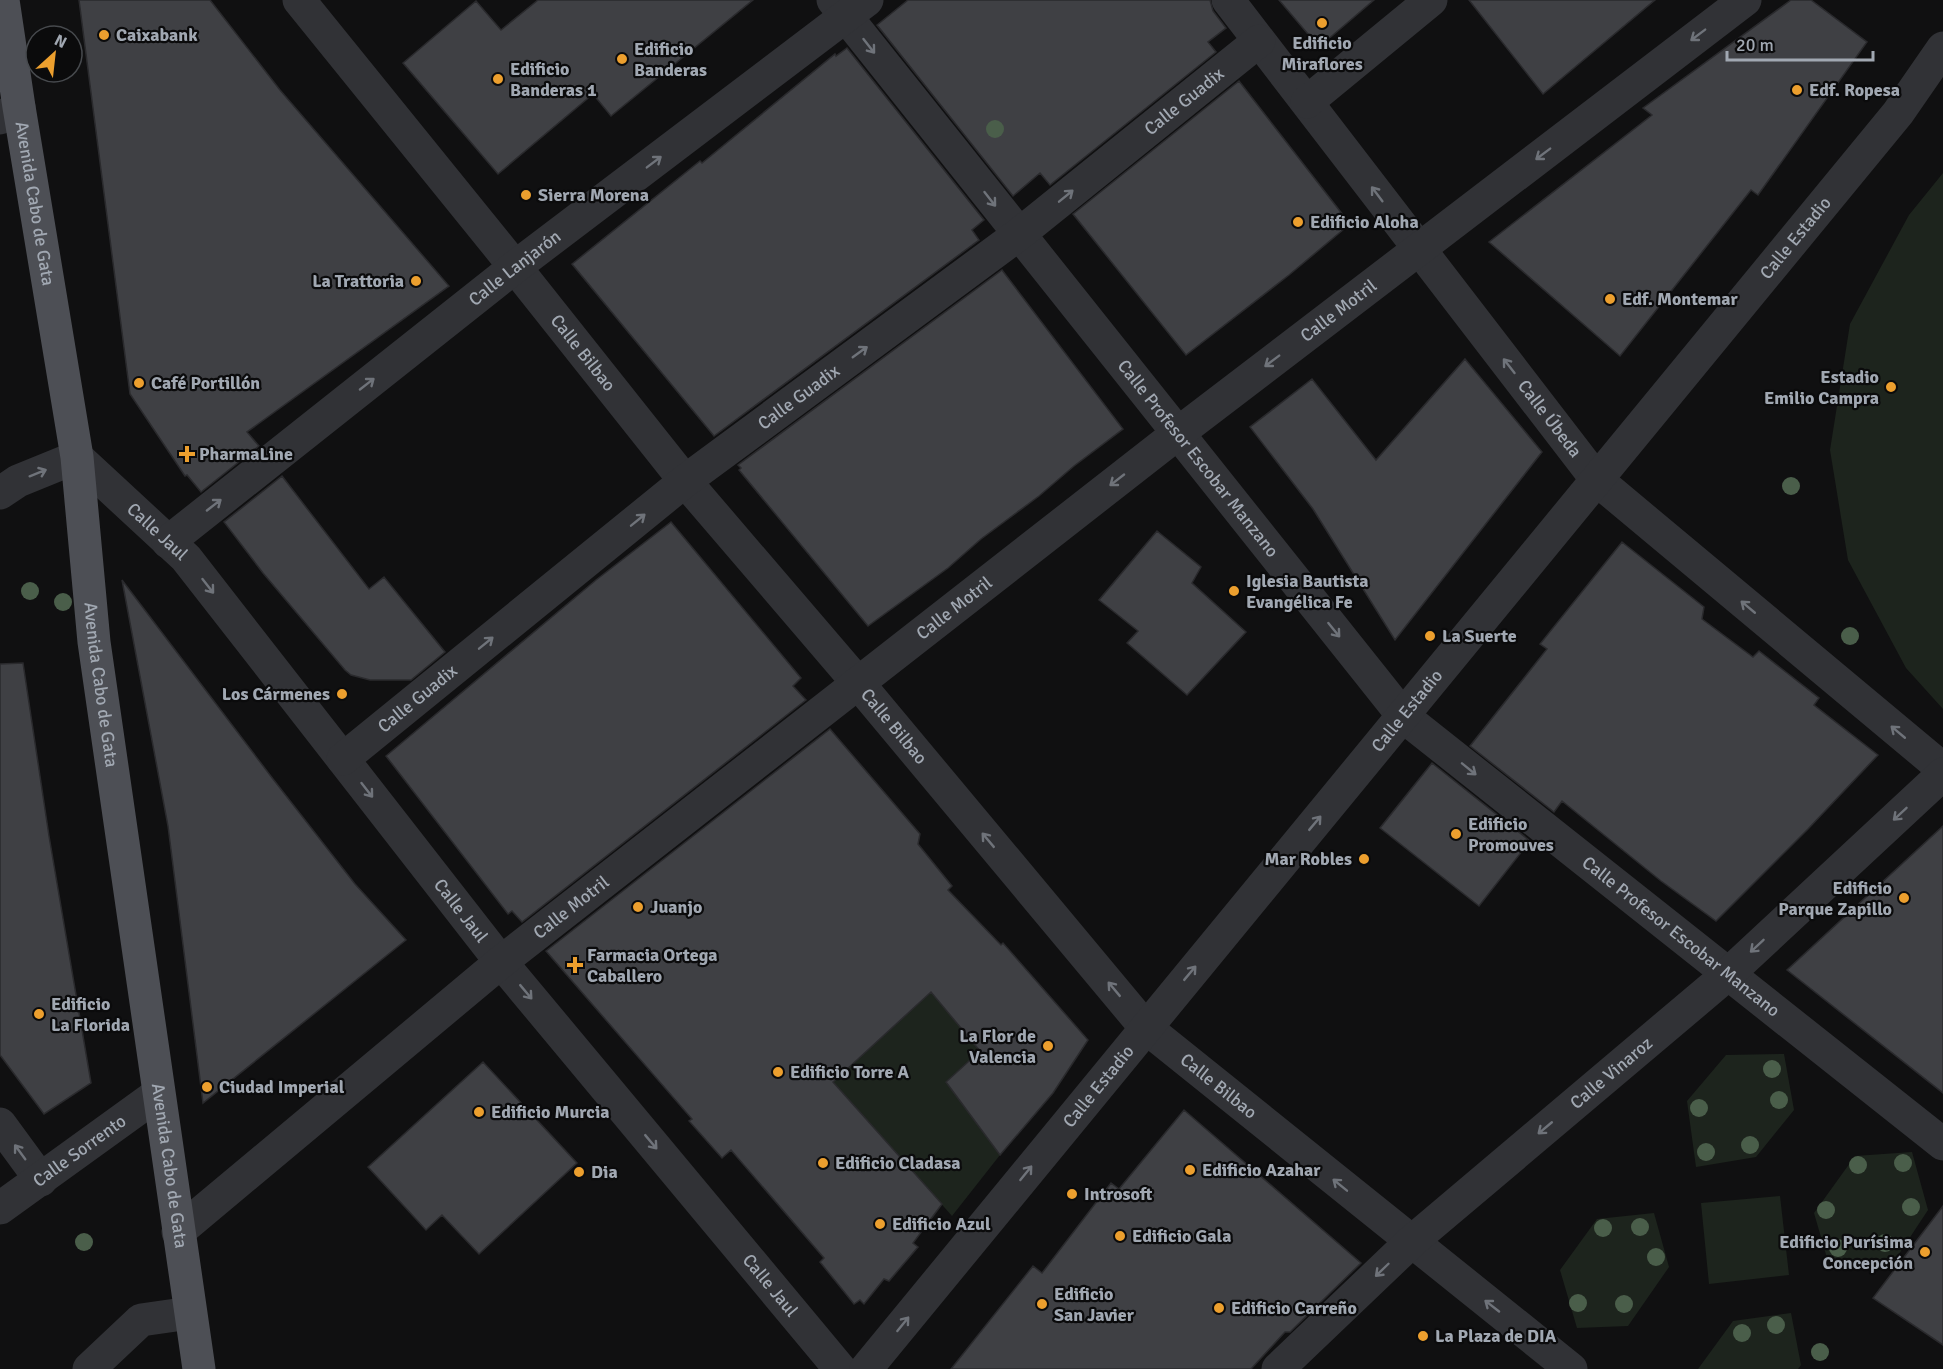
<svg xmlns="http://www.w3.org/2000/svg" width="1943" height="1369" viewBox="0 0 1943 1369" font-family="Signika,sans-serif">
	<rect width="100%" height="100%" fill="#101011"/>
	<path fill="#1d241d" d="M1943,173V709L1906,668L1848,560L1830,450L1850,324L1909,215Z
		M951,970L969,992L948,1012L980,1051L946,1082L1000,1155L952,1216L833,1082Z
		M1784,1054L1794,1110L1756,1157L1696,1167L1687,1101L1726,1055Z
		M1912,1152L1928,1210L1893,1263L1829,1265L1814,1213L1855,1156Z
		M1780,1196L1789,1275L1709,1284L1701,1203Z
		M1654,1213L1669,1267L1628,1326L1577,1328L1560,1270L1597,1219Z
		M1791,1313L1801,1365L1798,1369H1698L1733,1321Z"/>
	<path fill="#3f4044" stroke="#2a2a2d" stroke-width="1.5" d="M79,0H210L280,90L449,286L247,432L259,446L201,492L187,475L185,476L130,394Z
		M538,0H753L611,116L593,94L498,174L403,63L476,1L501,30Z
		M908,0H1210L1213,11L1226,28L1208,42L1216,52L1050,185L1040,173L1013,196L877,25Z
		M1279,0H1374L1319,47Z
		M1469,0H1655L1543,94Z
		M1791,0H1811L1867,42L1758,195L1751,190L1620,356L1489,242L1652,115L1643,108Z
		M847,48L984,220L972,230L979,240L714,436L572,264L700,161L702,163L835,54L836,56Z
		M1239,81L1350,224L1289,275L1186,355L1073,214Z
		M1002,270L1123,429L1074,466L1039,496L981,539L948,568L868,626L739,470L741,468L738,465Z
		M1465,359L1542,452L1395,640L1313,509L1250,427L1312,379L1376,460Z
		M282,476L369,589L384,577L445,652L411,680H370L351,675L345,670L263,573L224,522Z
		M671,522L801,678L793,686L806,700L522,922L512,911L508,914L386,756L596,580Z
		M1157,531L1201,567L1192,583L1246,632L1187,695L1127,643L1138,631L1099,600Z
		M1622,542L1704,607L1702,619L1753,657L1759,651L1819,698L1814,705L1878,755L1808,829L1716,921L1661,881L1562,801L1554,812L1470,746L1547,649L1540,644Z
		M122,580L273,779L355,884L406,940L203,1103L168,826Z
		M23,663L49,836L91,1083L44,1114L0,1055V664Z
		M830,729L920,834L918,844L952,886L948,890L1001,945L1003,943L1088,1040L1053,1093L1000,1155L946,1082L980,1051L931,992L833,1082L942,1204L913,1243L918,1247L889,1281L884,1279L864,1304L860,1300L854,1304L820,1262L824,1258L731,1150L722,1158L689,1121L692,1119L546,951Z
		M1432,763L1530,841L1479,906L1380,828Z
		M1943,826V1093L1787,970Z
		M483,1062L577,1163L479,1254L442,1215L426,1230L368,1167Z
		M1184,1110L1361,1263L1290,1332H1285L1251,1369H951L1033,1266L1042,1273L1111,1183L1119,1189Z
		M1943,1206V1345L1873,1298Z"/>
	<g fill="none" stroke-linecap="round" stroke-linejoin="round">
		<g stroke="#313236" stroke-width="33">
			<path id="s1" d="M299,0L515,267L685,481L858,683L1145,1027L1571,1369"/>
			<path id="s2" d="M833,0L1404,717L1943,1144"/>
			<path id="s3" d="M1228,0L1597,480L1943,769"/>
			<path d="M1307,102L1431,0"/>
			<path d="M0,118L19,107"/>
			<path id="s4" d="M0,493L18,481L77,457L186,558L501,962L840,1369"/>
			<path id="s5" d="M168,542L515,267L867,0"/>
			<path id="s6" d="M343,759L685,481L1018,235L1259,41"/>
			<path d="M0,1124L41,1180"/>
			<path id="s7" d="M0,1208L158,1094"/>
			<path id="s8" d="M178,1232L501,962L1177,434L1745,0"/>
			<path d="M89,1369L141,1320L190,1313"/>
			<path id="s9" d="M866,1369L1898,113L1943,48"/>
			<path id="s10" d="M1278,1369L1411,1242L1727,975L1943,774"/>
		</g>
		<path stroke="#4d4f55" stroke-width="33" id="s11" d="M3,0L19,107L77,457L94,642L199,1369"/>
	</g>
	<g fill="#4a5e4a">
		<circle cx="995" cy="129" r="9"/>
		<circle cx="1791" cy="486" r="9"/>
		<circle cx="30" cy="591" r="9"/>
		<circle cx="63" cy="602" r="9"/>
		<circle cx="1850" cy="636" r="9"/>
		<circle cx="1772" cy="1069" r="9"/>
		<circle cx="1779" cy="1100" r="9"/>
		<circle cx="1699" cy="1108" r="9"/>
		<circle cx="1750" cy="1145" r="9"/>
		<circle cx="1706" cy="1152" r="9"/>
		<circle cx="1903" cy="1163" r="9"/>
		<circle cx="1858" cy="1165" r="9"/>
		<circle cx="1911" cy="1207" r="9"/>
		<circle cx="1826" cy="1210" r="9"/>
		<circle cx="1640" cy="1227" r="9"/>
		<circle cx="1603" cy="1228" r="9"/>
		<circle cx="84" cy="1242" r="9"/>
		<circle cx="1885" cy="1243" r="9"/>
		<circle cx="1838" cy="1248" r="9"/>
		<circle cx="1656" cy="1257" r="9"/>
		<circle cx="1578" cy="1303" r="9"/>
		<circle cx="1624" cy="1304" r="9"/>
		<circle cx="1776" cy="1325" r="9"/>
		<circle cx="1742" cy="1333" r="9"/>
		<circle cx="1820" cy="1352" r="9"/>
	</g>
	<defs><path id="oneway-shaft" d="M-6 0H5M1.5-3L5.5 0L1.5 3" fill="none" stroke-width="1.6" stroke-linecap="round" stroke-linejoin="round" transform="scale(1.5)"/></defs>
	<g stroke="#6f737a">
		<use href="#oneway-shaft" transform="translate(1698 35) rotate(143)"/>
		<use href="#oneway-shaft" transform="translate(869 46) rotate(52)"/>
		<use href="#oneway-shaft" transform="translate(1543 154) rotate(143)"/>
		<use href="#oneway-shaft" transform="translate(654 162) rotate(-37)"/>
		<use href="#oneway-shaft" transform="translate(1377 194) rotate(-127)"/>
		<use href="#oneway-shaft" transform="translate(1066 196) rotate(-39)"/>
		<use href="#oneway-shaft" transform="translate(990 199) rotate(52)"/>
		<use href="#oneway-shaft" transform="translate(860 352) rotate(-36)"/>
		<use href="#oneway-shaft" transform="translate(1272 361) rotate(143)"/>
		<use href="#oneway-shaft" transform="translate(1509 366) rotate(-128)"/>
		<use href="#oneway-shaft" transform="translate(367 384) rotate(-38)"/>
		<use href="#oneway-shaft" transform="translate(38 473) rotate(-22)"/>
		<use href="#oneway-shaft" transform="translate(1117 480) rotate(142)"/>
		<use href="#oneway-shaft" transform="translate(214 505) rotate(-38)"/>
		<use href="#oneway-shaft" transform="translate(638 520) rotate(-39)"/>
		<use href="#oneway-shaft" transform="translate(208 586) rotate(52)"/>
		<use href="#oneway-shaft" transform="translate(1748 607) rotate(-140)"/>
		<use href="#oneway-shaft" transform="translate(1334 630) rotate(51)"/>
		<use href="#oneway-shaft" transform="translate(486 643) rotate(-39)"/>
		<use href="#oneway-shaft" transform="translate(1898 732) rotate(-140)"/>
		<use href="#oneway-shaft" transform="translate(1469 769) rotate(39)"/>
		<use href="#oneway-shaft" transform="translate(367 790) rotate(52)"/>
		<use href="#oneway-shaft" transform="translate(1900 814) rotate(137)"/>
		<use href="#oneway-shaft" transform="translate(1315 823) rotate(-50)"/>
		<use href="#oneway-shaft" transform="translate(988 840) rotate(-130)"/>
		<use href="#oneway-shaft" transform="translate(1757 946) rotate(137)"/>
		<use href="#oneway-shaft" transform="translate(1190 973) rotate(-50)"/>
		<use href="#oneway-shaft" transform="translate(1114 989) rotate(-130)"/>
		<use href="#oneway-shaft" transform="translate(526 992) rotate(50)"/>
		<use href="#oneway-shaft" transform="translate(1545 1128) rotate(140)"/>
		<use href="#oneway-shaft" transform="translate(651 1142) rotate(50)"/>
		<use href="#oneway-shaft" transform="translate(20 1152) rotate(-126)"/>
		<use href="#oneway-shaft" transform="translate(1026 1173) rotate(-51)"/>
		<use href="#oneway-shaft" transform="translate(1340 1185) rotate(-141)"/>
		<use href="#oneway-shaft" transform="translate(1382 1270) rotate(136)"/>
		<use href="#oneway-shaft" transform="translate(1492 1306) rotate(-142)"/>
		<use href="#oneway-shaft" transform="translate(903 1324) rotate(-51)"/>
	</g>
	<g fill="#ec9f2e" stroke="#0b0b0c" stroke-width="2">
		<circle cx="1322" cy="23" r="6"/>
		<circle cx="104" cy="35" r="6"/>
		<circle cx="622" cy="59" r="6"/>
		<circle cx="498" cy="79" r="6"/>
		<circle cx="1797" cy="90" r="6"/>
		<circle cx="526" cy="195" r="6"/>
		<circle cx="1298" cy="222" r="6"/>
		<circle cx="416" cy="281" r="6"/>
		<circle cx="1610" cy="299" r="6"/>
		<circle cx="139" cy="383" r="6"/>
		<circle cx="1891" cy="387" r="6"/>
		<path d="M184 445h6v6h6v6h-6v6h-6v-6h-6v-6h6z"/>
		<circle cx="1234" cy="591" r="6"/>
		<circle cx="1430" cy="636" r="6"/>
		<circle cx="342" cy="694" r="6"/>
		<circle cx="1456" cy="834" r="6"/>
		<circle cx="1364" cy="859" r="6"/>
		<circle cx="1904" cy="898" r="6"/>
		<circle cx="638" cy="907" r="6"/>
		<path d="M572 956h6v6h6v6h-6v6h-6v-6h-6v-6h6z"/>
		<circle cx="39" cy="1014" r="6"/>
		<circle cx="1048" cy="1046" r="6"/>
		<circle cx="778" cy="1072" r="6"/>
		<circle cx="207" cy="1087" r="6"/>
		<circle cx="479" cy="1112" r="6"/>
		<circle cx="823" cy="1163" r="6"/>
		<circle cx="1190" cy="1170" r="6"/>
		<circle cx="579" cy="1172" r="6"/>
		<circle cx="1072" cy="1194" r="6"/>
		<circle cx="880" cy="1224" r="6"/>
		<circle cx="1120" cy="1236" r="6"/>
		<circle cx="1925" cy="1252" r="6"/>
		<circle cx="1042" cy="1304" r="6"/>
		<circle cx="1219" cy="1308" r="6"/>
		<circle cx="1423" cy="1336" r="6"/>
	</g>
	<g text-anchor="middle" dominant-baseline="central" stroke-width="4.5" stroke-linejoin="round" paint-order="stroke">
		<g font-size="18" font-weight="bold" fill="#a1a8b2" stroke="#0b0b0c" text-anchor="start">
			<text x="116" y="35">Caixabank</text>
			<text x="1322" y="43" text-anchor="middle">Edificio<tspan x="1322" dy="21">Miraflores</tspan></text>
			<text x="634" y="49">Edificio<tspan x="634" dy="21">Banderas</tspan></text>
			<text x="510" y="69">Edificio<tspan x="510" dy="21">Banderas 1</tspan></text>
			<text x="1809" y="90">Edf. Ropesa</text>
			<text x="538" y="195">Sierra Morena</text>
			<text x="1310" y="222">Edificio Aloha</text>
			<text x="404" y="281" text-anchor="end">La Trattoria</text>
			<text x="1622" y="299">Edf. Montemar</text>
			<text x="1879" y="377" text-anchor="end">Estadio<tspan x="1879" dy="21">Emilio Campra</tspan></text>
			<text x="151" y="383">Café Portillón</text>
			<text x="199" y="454">PharmaLine</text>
			<text x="1246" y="581">Iglesia Bautista<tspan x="1246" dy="21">Evangélica Fe</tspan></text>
			<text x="1442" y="636">La Suerte</text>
			<text x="330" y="694" text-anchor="end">Los Cármenes</text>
			<text x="1468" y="824">Edificio<tspan x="1468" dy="21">Promouves</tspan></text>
			<text x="1352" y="859" text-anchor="end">Mar Robles</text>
			<text x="1892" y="888" text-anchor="end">Edificio<tspan x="1892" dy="21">Parque Zapillo</tspan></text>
			<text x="650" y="907">Juanjo</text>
			<text x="587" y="955">Farmacia Ortega<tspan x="587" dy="21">Caballero</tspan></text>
			<text x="51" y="1004">Edificio<tspan x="51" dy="21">La Florida</tspan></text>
			<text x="1036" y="1036" text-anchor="end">La Flor de<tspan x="1036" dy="21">Valencia</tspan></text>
			<text x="790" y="1072">Edificio Torre A</text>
			<text x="219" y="1087">Ciudad Imperial</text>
			<text x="491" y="1112">Edificio Murcia</text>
			<text x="835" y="1163">Edificio Cladasa</text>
			<text x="1202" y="1170">Edificio Azahar</text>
			<text x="591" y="1172">Dia</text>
			<text x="1084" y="1194">Introsoft</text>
			<text x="892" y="1224">Edificio Azul</text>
			<text x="1132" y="1236">Edificio Gala</text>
			<text x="1913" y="1242" text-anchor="end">Edificio Purísima<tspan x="1913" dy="21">Concepción</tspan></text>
			<text x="1054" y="1294">Edificio<tspan x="1054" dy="21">San Javier</tspan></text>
			<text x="1231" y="1308">Edificio Carreño</text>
			<text x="1435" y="1336">La Plaza de DIA</text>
		</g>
		<g font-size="18" fill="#a1a8b2" stroke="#0b0b0c">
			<text stroke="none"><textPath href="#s6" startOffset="1068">Calle Guadix</textPath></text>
			<text stroke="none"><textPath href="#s11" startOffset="206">Avenida Cabo de Gata</textPath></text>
			<text stroke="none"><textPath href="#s9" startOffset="1464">Calle Estadio</textPath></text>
			<text stroke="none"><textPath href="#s5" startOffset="442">Calle Lanjarón</textPath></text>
			<text stroke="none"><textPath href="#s8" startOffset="1482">Calle Motril</textPath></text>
			<text stroke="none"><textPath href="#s1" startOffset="453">Calle Bilbao</textPath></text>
			<text stroke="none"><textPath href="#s6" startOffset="582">Calle Guadix</textPath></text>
			<text stroke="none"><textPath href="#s3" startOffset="528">Calle Úbeda</textPath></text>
			<text stroke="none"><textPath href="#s2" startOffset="586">Calle Profesor Escobar Manzano</textPath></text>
			<text stroke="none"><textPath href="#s4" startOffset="195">Calle Jaul</textPath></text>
			<text stroke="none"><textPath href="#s8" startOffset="996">Calle Motril</textPath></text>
			<text stroke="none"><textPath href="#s11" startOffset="692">Avenida Cabo de Gata</textPath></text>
			<text stroke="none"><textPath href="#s6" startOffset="96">Calle Guadix</textPath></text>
			<text stroke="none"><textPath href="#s9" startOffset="852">Calle Estadio</textPath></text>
			<text stroke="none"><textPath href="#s1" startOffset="939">Calle Bilbao</textPath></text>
			<text stroke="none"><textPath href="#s8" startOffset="510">Calle Motril</textPath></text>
			<text stroke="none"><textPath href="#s4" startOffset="681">Calle Jaul</textPath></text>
			<text stroke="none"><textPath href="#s2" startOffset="1270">Calle Profesor Escobar Manzano</textPath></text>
			<text stroke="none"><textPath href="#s10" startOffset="446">Calle Vinaroz</textPath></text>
			<text stroke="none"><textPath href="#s9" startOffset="366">Calle Estadio</textPath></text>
			<text stroke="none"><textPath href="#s1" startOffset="1425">Calle Bilbao</textPath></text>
			<text stroke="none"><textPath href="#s7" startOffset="98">Calle Sorrento</textPath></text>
			<text stroke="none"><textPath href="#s11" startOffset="1178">Avenida Cabo de Gata</textPath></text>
			<text stroke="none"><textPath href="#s4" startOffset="1167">Calle Jaul</textPath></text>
		</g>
	</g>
	<g transform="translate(54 54) rotate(27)"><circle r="28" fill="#0b0b0c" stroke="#474a4e" stroke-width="1.5"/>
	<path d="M0-4.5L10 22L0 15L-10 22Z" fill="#ec9f2e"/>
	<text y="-9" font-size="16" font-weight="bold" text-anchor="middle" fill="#a1a8b2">N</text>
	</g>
	<path d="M1727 51v9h146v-9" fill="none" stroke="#a1a8b2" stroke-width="3"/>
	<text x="1736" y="51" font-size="18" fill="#a1a8b2" stroke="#0b0b0c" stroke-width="4.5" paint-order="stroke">20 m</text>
</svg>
